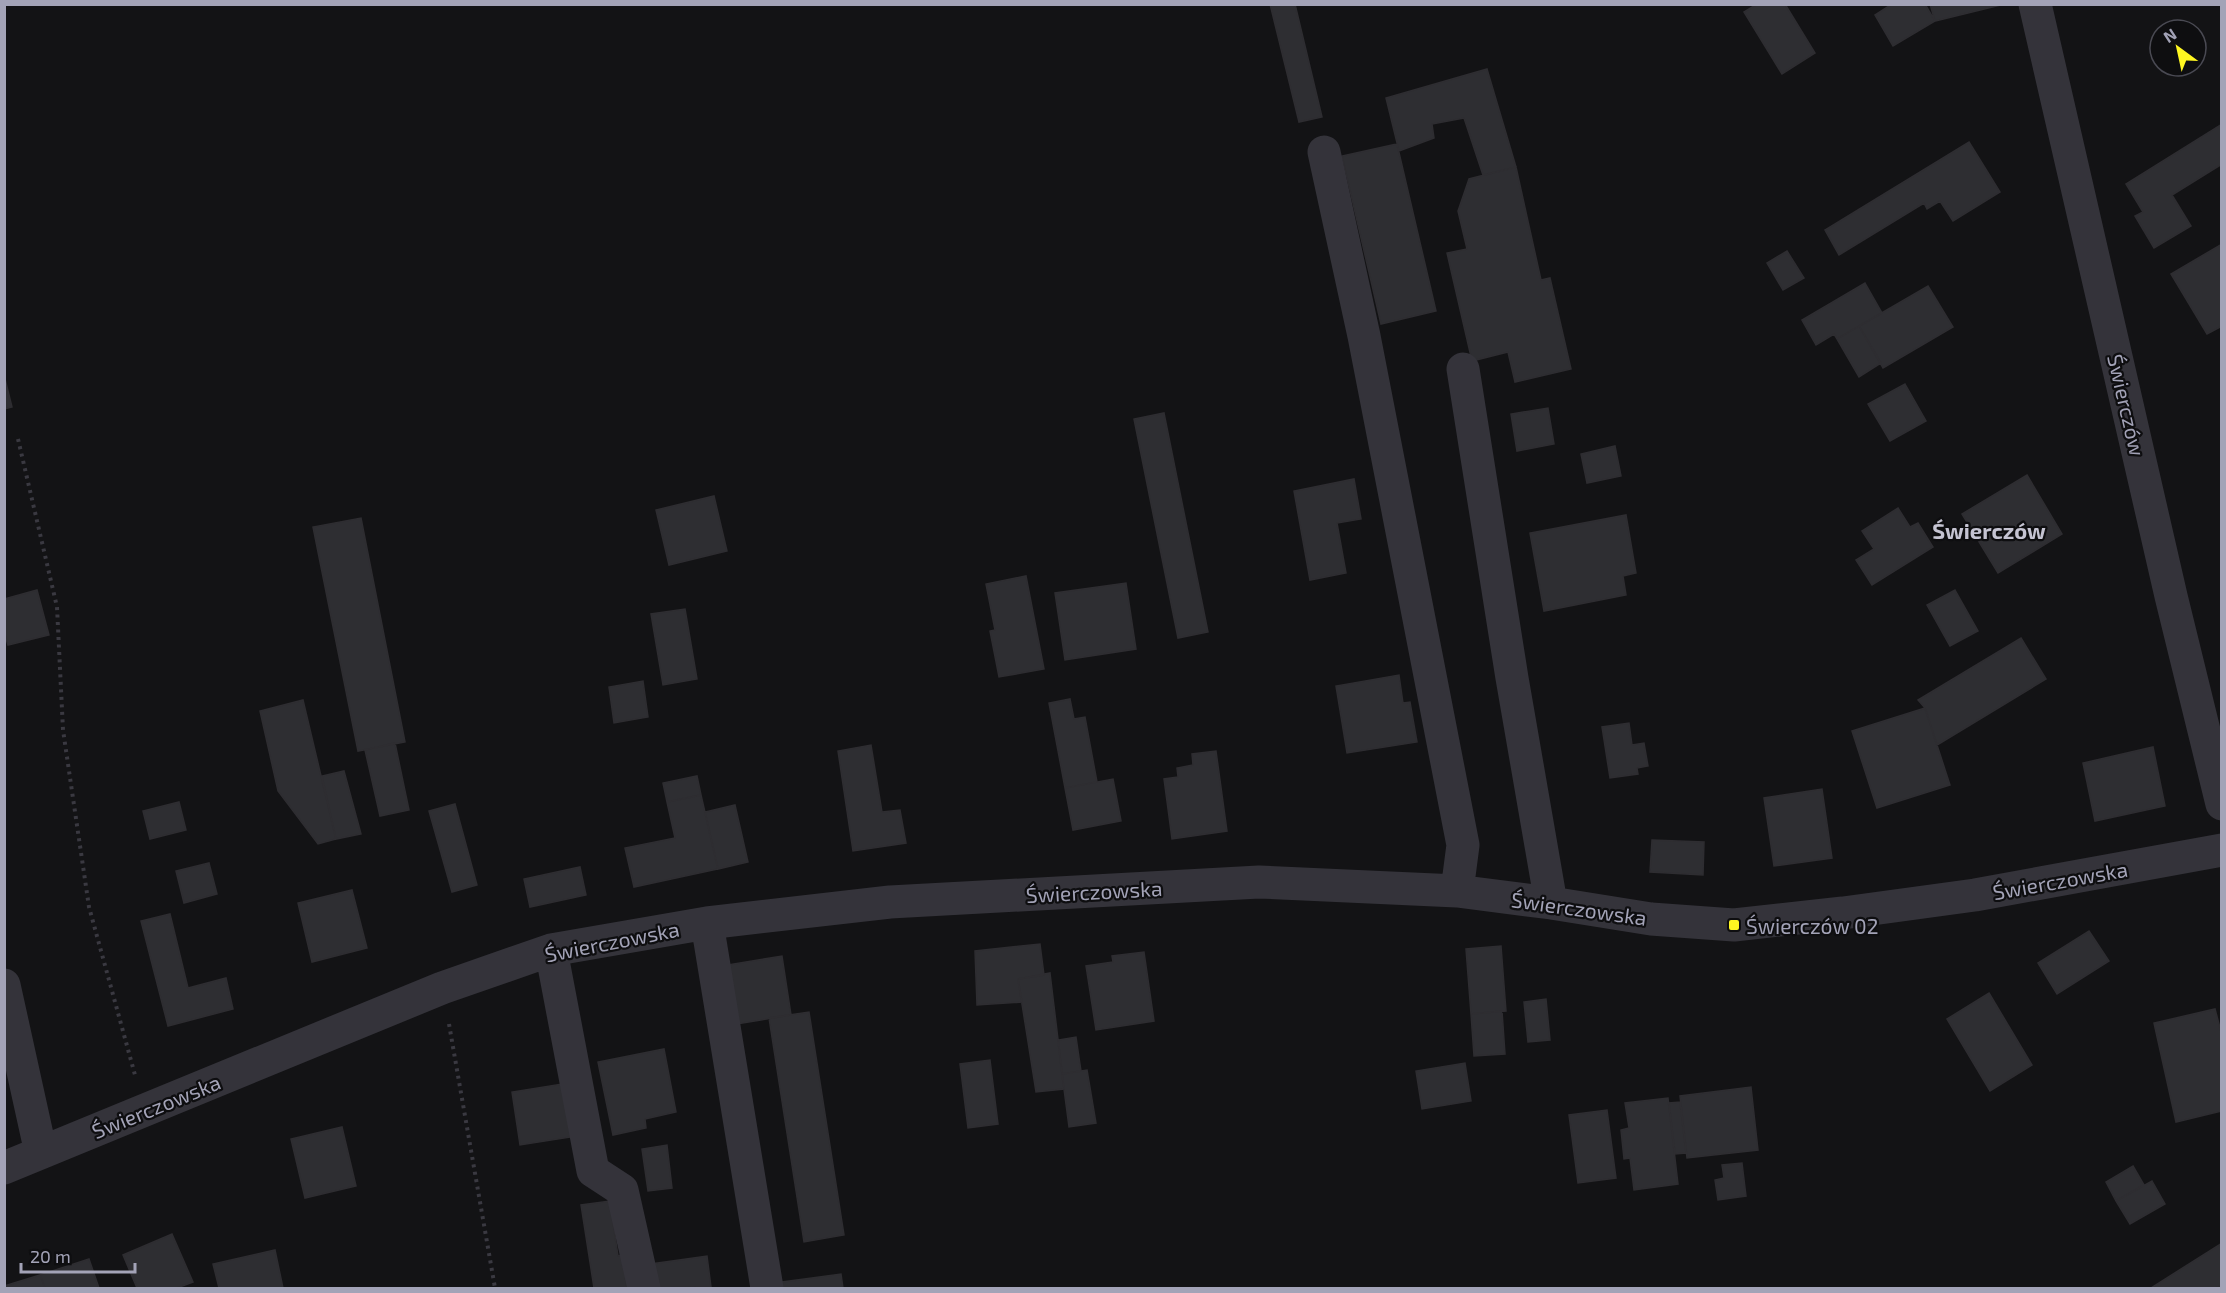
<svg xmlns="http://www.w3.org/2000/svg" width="2226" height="1293" viewBox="0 0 2226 1293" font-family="'Exo 2',sans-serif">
	<rect width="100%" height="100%" fill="#131315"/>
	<path fill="#2e2e32" stroke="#2e2d31" stroke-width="1.5" d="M1270,4H1295L1322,117L1299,122Z
		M1757,4H1785L1815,53L1782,74L1744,12Z
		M1892,4H1925L1935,21L1893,46L1875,15Z
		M1930,4H2001V5L1935,21Z
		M1487,69L1516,167L1483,175L1464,118L1432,124L1434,138L1399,151L1386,98Z
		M2222,124V164L2172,195L2191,226L2154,248L2135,216L2143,212L2126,184Z
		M1969,142L2000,192L1953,221L1940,201L1927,209L1924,203L1839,255L1825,230Z
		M1397,144L1436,311L1381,324L1342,156Z
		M1516,167L1541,280L1550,278L1571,369L1515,382L1508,352L1472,361L1447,253L1467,249L1458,211L1469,179Z
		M2222,244V326L2207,334L2171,274Z
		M1787,251L1804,278L1783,290L1767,263Z
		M1865,283L1882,313L1837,339L1834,334L1816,345L1802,320Z
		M1928,286L1953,327L1883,368L1859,326Z
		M1859,326L1881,363L1859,377L1837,339Z
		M4,375L12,407L4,409Z
		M1905,384L1926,421L1890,441L1868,404Z
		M1548,408L1554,444L1517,451L1511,414Z
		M1164,413L1208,632L1178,638L1134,419Z
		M1615,446L1621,476L1587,483L1581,454Z
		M2027,475L2062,534L1998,573L1962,514Z
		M1354,479L1361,519L1337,523L1346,573L1310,580L1294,491Z
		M714,496L727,551L669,565L656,510Z
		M1898,508L1910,527L1918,523L1933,547L1872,585L1856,560L1874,549L1862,531Z
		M1626,515L1636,573L1623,576L1626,595L1544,611L1530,533Z
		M361,518L405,742L358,751L313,527Z
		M1026,576L1044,669L999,677L990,631L995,630L986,584Z
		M1126,583L1136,649L1065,660L1055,593Z
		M37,590L49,635L8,645L4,632V599Z
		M1955,590L1978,631L1950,646L1927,605Z
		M685,609L697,679L663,685L651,614Z
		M2021,638L2046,679L1937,745L1925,708L1918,700Z
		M1399,675L1403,703L1410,702L1417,742L1347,753L1336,686Z
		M643,681L648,717L614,723L609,687Z
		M1070,699L1074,719L1085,717L1097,782L1065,788L1049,703Z
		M303,700L336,839L318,844L278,791L260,711Z
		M1925,708L1950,785L1877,808L1852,731Z
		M1629,723L1632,745L1644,743L1648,766L1637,768L1638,774L1610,778L1602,727Z
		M395,743L409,810L380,816L365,750Z
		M871,745L882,812L900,810L906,843L853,851L838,751Z
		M2153,747L2165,806L2095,821L2083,763Z
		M1216,751L1227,831L1172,839L1164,779L1178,777L1177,768L1193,765L1192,754Z
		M344,771L361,834L336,839L322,776Z
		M697,776L701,795L667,802L663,783Z
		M1113,779L1121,821L1073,830L1065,788Z
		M1822,789L1832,858L1774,866L1764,798Z
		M701,795L718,869L634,887L625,848L675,838L667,802Z
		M179,802L186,830L150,839L143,811Z
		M455,804L477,885L452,892L429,811Z
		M735,805L748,862L718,869L705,812Z
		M1652,840L1704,842L1703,875L1650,872Z
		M209,863L217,894L184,903L176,871Z
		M580,867L586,895L530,907L524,879Z
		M352,890L367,948L312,962L298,903Z
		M170,914L188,988L226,978L233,1009L168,1026L141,921Z
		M2089,931L2109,961L2057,994L2038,963Z
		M1040,944L1044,975L1018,979L1022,1002L977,1005L975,951Z
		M1501,946L1506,1011L1471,1014L1466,949Z
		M1144,952L1154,1021L1096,1030L1086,966L1113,962L1112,956Z
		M782,956L791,1015L737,1024L727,965Z
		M1050,973L1064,1089L1036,1092L1018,979Z
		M1989,993L2032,1065L1990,1091L1947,1019Z
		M1546,999L1550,1040L1528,1042L1524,1002Z
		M2215,1009L2222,1035V1111L2176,1122L2154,1023Z
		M1502,1011L1505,1054L1474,1056L1471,1014Z
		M809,1012L844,1235L804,1242L769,1018Z
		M1076,1037L1081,1071L1062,1074L1058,1040Z
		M664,1049L676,1112L645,1119L646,1128L613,1135L598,1062Z
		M990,1060L998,1124L968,1128L960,1064Z
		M1465,1063L1471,1101L1422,1109L1416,1071Z
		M1087,1070L1096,1123L1069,1127L1062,1074Z
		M562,1084L571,1137L520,1145L512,1092Z
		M1751,1087L1758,1150L1687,1158L1680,1096Z
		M1668,1098L1678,1184L1634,1190L1630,1158L1624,1159L1621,1130L1629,1128L1625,1103Z
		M1680,1102L1686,1153L1675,1154L1669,1103Z
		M1607,1110L1616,1178L1578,1183L1569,1115Z
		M342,1127L356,1186L305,1198L291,1139Z
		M667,1145L672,1188L648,1191L642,1149Z
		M1742,1163L1746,1196L1718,1200L1715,1180L1724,1178L1722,1165Z
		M2133,1166L2144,1185L2116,1201L2106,1182Z
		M2152,1181L2165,1204L2130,1224L2116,1201Z
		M610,1201L618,1256L622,1255L627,1288H594L581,1205Z
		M172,1234L193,1282L177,1288H137L123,1255Z
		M2222,1243V1285L2216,1288H2151Z
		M275,1250L283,1288H219L213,1264Z
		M707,1256L711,1287L654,1288L651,1264Z
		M89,1259L99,1288H45L40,1275Z
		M841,1274L843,1288H776L775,1283Z
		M40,1275L45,1288H4V1286Z"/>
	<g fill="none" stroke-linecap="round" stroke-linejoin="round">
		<path stroke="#3a3941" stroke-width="4" stroke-dasharray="3 4.5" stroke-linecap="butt" d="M18,439L57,607L63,730L89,907L135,1075
			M449,1024L495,1288"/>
		<path stroke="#34333a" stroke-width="33" d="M2035,4L2171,596L2222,804
			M1324,152L1364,336L1463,845L1457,891
			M1463,369L1512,678L1551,903
			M707,923L767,1288
			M551,950L593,1171L622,1190L644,1288
			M4,985L41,1153
			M4,1168L442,988L551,950L707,923L890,902L1259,882L1457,891L1551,903L1651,919L1734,925L1843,913L1975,895L2222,850"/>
	</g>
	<rect fill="#fff721" stroke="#0e0e10" stroke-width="2" x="1728" y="919" width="12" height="12" rx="3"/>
	<g text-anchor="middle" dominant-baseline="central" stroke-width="4.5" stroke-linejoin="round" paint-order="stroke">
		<g font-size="21" fill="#a3a3b7" stroke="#0e0e10">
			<text transform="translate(2127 405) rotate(77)">Świerczów</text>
			<text transform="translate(2060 880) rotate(-10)">Świerczowska</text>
			<text transform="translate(1094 891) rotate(-3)">Świerczowska</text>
			<text transform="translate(1579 908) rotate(8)">Świerczowska</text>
			<text transform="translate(612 941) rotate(-11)">Świerczowska</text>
			<text transform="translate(156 1106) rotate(-22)">Świerczowska</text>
		</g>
		<g font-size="21" fill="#a3a3b7" stroke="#0e0e10" text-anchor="start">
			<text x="1746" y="925">Świerczów 02</text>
		</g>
		<g font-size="22" font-weight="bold" fill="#c5c4d2" stroke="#0e0e10">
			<text x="1989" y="530">Świerczów</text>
		</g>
	</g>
	<rect width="2226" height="1293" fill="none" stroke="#a3a3b7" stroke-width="12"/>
	<g transform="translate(2178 48) rotate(327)"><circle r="28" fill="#0e0e10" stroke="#4a4a53" stroke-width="1.5"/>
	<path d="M0-4.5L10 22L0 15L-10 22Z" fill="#fff721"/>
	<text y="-9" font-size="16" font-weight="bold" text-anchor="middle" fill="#a3a3b7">N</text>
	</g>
	<path d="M21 1263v9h114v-9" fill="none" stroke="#a3a3b7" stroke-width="3"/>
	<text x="30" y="1263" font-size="18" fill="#a3a3b7" stroke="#0e0e10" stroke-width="4.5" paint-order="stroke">20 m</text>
</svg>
